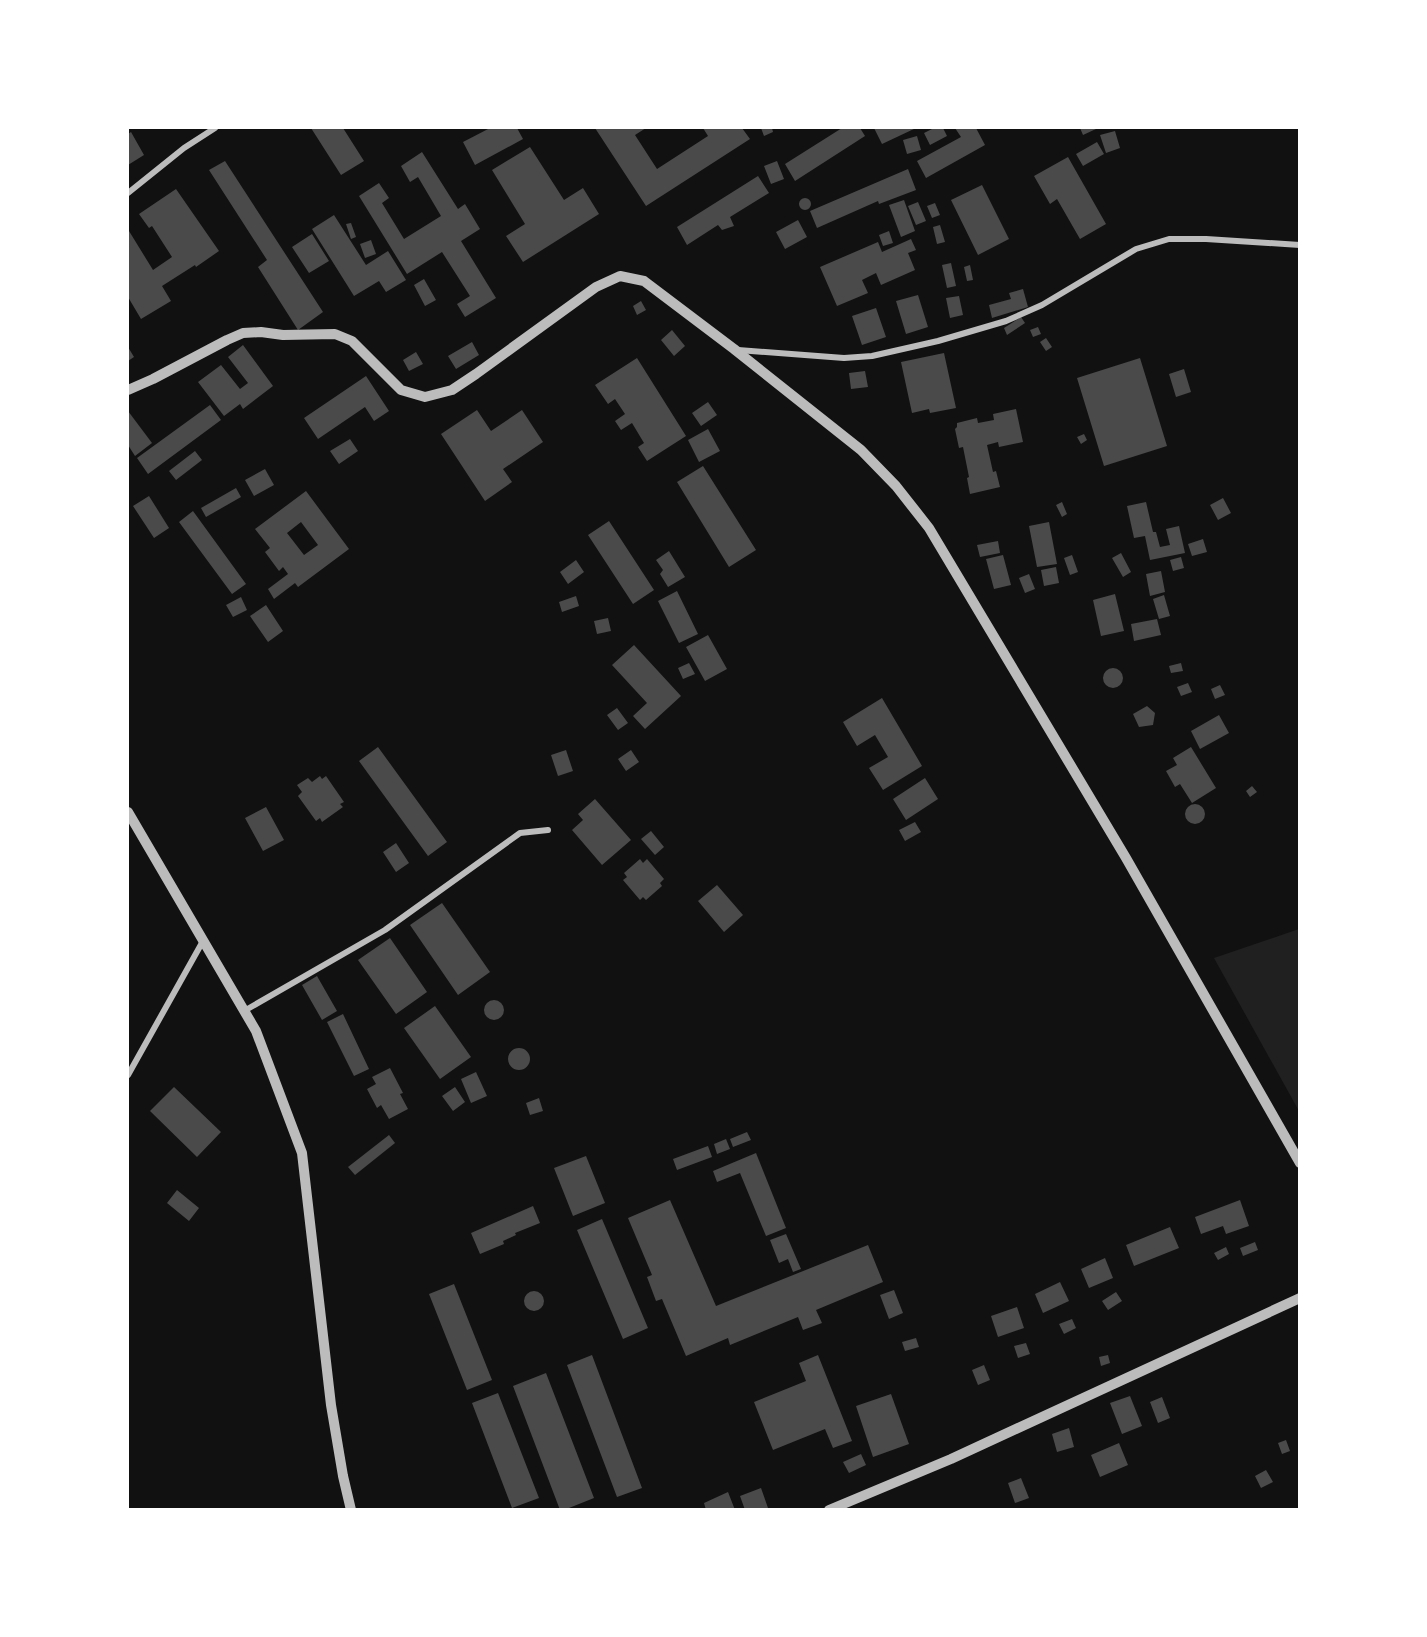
<svg xmlns="http://www.w3.org/2000/svg" width="1427" height="1637" viewBox="0 0 1427 1637" font-family="'DejaVu Sans',sans-serif">
	<rect width="100%" height="100%" fill="#111"/>
	<path fill="#202020" d="M1299,929H1300L1299,1111L1214,958Z"/>
	<path fill="#4a4a4a" fill-rule="evenodd" d="M311,128H343L364,161L341,175Z
		M490,128H517L523,139L475,165L463,142Z
		M595,128H646L635,135L657,169L708,136L703,128H742L750,139L646,206Z
		M761,128H772L773,132L764,136Z
		M842,128H860L865,136L795,181L785,164Z
		M874,128H916L882,144Z
		M934,128H943L947,136L930,145L924,133Z
		M955,128H976L985,145L926,178L917,161L961,137Z
		M1080,128H1095L1096,129L1083,135Z
		M1115,131L1120,148L1106,153L1100,135Z
		M131,132L144,155L128,165V134Z
		M917,136L921,150L907,154L903,140Z
		M1097,142L1104,154L1083,166L1076,154Z
		M530,147L564,200L583,188L599,214L523,262L506,236L525,224L492,170Z
		M422,152L458,209L465,204L480,229L461,241L496,298L465,317L457,304L470,296L442,252L407,274L359,196L379,183L389,198L382,203L404,239L441,216L418,177L410,182L401,166Z
		M1068,157L1106,224L1080,239L1057,199L1050,204L1034,176Z
		M225,161L323,312L298,330L258,267L267,260L209,170Z
		M777,161L784,179L771,184L764,166Z
		M908,169L916,190L879,204L878,201L817,228L810,211Z
		M758,176L769,193L730,217L734,226L722,230L718,225L687,245L677,227Z
		M982,185L1009,239L978,255L951,200Z
		M176,189L219,251L196,267L195,265L162,286L171,301L141,319L128,297V232L129,231L153,270L172,257L152,226L149,228L139,214Z
		M799 204a6 6 0 1 1 12 0a6 6 0 1 1-12 0Z
		M904,200L915,231L901,237L889,205Z
		M918,202L926,221L916,225L908,206Z
		M935,203L940,215L932,218L927,206Z
		M334,215L366,265L388,251L406,280L386,292L379,281L354,296L312,229Z
		M798,220L807,237L785,249L776,232Z
		M351,223L356,237L351,239L346,224Z
		M940,225L945,242L937,244L933,227Z
		M889,231L893,243L883,246L879,235Z
		M312,234L329,261L309,273L292,247Z
		M911,239L916,250L908,253L915,270L881,285L876,273L862,280L868,293L837,306L820,267L878,242L882,252Z
		M371,240L376,254L365,258L360,244Z
		M951,263L956,286L947,288L942,265Z
		M970,265L973,280L967,281L964,267Z
		M424,279L436,300L425,306L414,285Z
		M1023,289L1028,307L992,318L989,305L1011,299L1009,293Z
		M918,295L928,327L906,334L896,301Z
		M959,296L963,315L950,318L946,298Z
		M641,301L646,310L637,315L633,306Z
		M876,308L886,337L862,345L852,316Z
		M1021,317L1025,323L1007,335L1004,328Z
		M1038,327L1041,334L1033,337L1030,330Z
		M672,330L685,346L674,356L661,340Z
		M1046,338L1052,347L1046,351L1040,342Z
		M472,342L479,355L456,369L448,356Z
		M243,345L273,386L243,409L240,404L224,416L198,382L221,365L240,389L248,383L228,357Z
		M128,347L134,357L128,361Z
		M416,352L423,364L409,371L403,360Z
		M944,353L956,408L930,413L929,409L912,413L901,362Z
		M637,358L686,436L647,461L638,447L644,443L632,423L621,430L615,421L625,414L615,399L608,404L595,385Z
		M1140,358L1167,446L1104,466L1077,378Z
		M1184,369L1191,392L1176,397L1169,374Z
		M865,371L868,387L851,389L849,373Z
		M366,376L389,411L374,421L365,407L318,439L304,418Z
		M708,402L717,415L701,426L692,413Z
		M210,405L221,420L148,474L137,458Z
		M1016,409L1023,442L999,447L998,442L987,445L993,472L996,471L1000,487L970,494L967,478L969,477L963,447L959,448L955,429L957,427V423L977,418L978,423L994,420L993,414Z
		M477,410L491,431L522,410L543,442L503,469L512,482L485,501L441,434Z
		M128,411L152,443L135,456L128,445Z
		M708,429L720,451L699,462L688,440Z
		M1084,434L1087,440L1081,444L1077,437Z
		M350,439L358,451L339,464L330,451Z
		M195,451L202,460L176,480L169,471Z
		M703,466L756,550L729,567L677,482Z
		M265,469L274,485L254,496L245,480Z
		M236,488L241,497L206,517L201,508Z
		M306,491L349,549L298,587L295,583L274,599L268,589L288,574L283,567L279,571L265,552L270,548L255,529ZM301,522L318,545L304,555L287,533Z
		M149,496L169,528L154,538L133,506Z
		M1223,498L1231,513L1218,520L1210,505Z
		M1062,502L1067,514L1062,517L1056,505Z
		M1146,502L1153,532H1156L1160,547L1170,545L1166,529L1179,526L1185,553L1150,560L1145,536L1134,538L1127,506Z
		M193,511L246,584L232,594L179,522Z
		M609,521L654,590L633,604L588,535Z
		M1049,522L1057,564L1037,567L1029,526Z
		M1203,539L1207,552L1192,556L1188,544Z
		M998,541L1000,553L980,557L977,545Z
		M669,551L685,577L668,587L660,574L663,570L656,560Z
		M1121,553L1131,572L1123,577L1112,558Z
		M1003,555L1011,585L994,589L986,559Z
		M1072,555L1078,572L1070,575L1064,558Z
		M1181,557L1184,568L1173,571L1170,560Z
		M576,560L584,572L568,584L560,572Z
		M1056,567L1059,583L1044,586L1041,570Z
		M1161,571L1165,592L1150,596L1146,574Z
		M1029,574L1035,589L1025,593L1019,578Z
		M677,591L698,634L679,643L658,601Z
		M1115,594L1124,631L1101,636L1093,600Z
		M1164,595L1170,616L1159,619L1153,599Z
		M576,596L579,606L562,612L559,602Z
		M241,597L247,610L233,617L226,605Z
		M266,605L283,631L268,642L250,616Z
		M608,618L611,631L597,634L594,621Z
		M1157,619L1161,635L1134,641L1131,624Z
		M708,635L727,669L705,681L686,647Z
		M634,645L681,696L645,729L633,716L647,703L612,665Z
		M689,663L695,674L683,679L678,668Z
		M1181,663L1183,671L1171,673L1169,666Z
		M1103 678a10 10 0 1 1 20 0a10 10 0 1 1-20 0Z
		M1188,683L1192,692L1181,696L1177,687Z
		M1220,685L1225,695L1215,699L1211,689Z
		M882,698L922,766L883,790L869,768L888,757L875,735L857,746L843,722Z
		M1147,706L1155,713L1153,725L1139,727L1133,714Z
		M617,708L628,723L618,730L607,715Z
		M1219,715L1229,733L1200,749L1191,731Z
		M378,747L447,842L428,856L359,761Z
		M1191,747L1216,788L1192,803L1180,784L1175,787L1166,771L1177,765L1173,758Z
		M566,750L573,771L558,776L551,755Z
		M631,750L639,762L626,771L618,759Z
		M320,776L322,779L326,776L344,802L340,804L343,807L322,822L320,818L316,821L298,796L302,792L297,785L308,778L312,782Z
		M925,778L938,799L906,820L893,799Z
		M1252,786L1257,792L1250,797L1246,791Z
		M595,799L631,840L602,865L572,830L583,820L578,814Z
		M1185 814a10 10 0 1 1 20 0a10 10 0 1 1-20 0Z
		M266,807L284,840L263,851L245,818Z
		M915,822L921,832L905,841L899,830Z
		M651,831L664,847L655,855L641,839Z
		M396,843L409,863L396,872L383,852Z
		M640,859L643,863L647,859L664,879L660,883L662,886L646,900L643,897L640,900L623,880L627,877L624,873Z
		M717,885L743,915L724,932L698,901Z
		M442,903L490,972L458,995L410,925Z
		M390,938L427,992L396,1014L358,960Z
		M317,976L337,1011L322,1020L302,985Z
		M484 1010a10 10 0 1 1 20 0a10 10 0 1 1-20 0Z
		M435,1006L471,1057L440,1079L404,1028Z
		M343,1014L369,1069L354,1076L327,1022Z
		M508 1059a11 11 0 1 1 22 0a11 11 0 1 1-22 0Z
		M390,1068L403,1093L400,1094L408,1109L389,1119L381,1105L377,1108L367,1089L376,1084L372,1077Z
		M476,1072L487,1096L471,1103L461,1079Z
		M174,1087L221,1132L197,1157L150,1111Z
		M455,1087L465,1102L453,1111L442,1096Z
		M539,1098L543,1111L530,1115L526,1103Z
		M747,1132L751,1140L733,1147L730,1139Z
		M389,1135L395,1143L355,1175L348,1167Z
		M726,1139L730,1149L717,1154L714,1144Z
		M708,1146L712,1157L677,1170L673,1159Z
		M756,1153L786,1228L766,1236L740,1173L717,1182L713,1171Z
		M586,1156L605,1203L573,1216L554,1168Z
		M177,1190L199,1208L189,1221L167,1203Z
		M670,1200L716,1306L868,1245L883,1282L816,1310L822,1323L803,1330L798,1317L730,1345L728,1338L686,1356L662,1299L656,1301L647,1277L652,1275L628,1218Z
		M1240,1200L1249,1226L1226,1234L1223,1226L1201,1234L1195,1217Z
		M533,1206L540,1223L515,1233L516,1235L503,1241L504,1244L480,1254L471,1233Z
		M602,1219L648,1328L623,1339L577,1230Z
		M1170,1227L1179,1248L1134,1266L1126,1245Z
		M786,1234L801,1269L793,1272L788,1259L779,1263L770,1240Z
		M1255,1242L1258,1250L1243,1256L1240,1248Z
		M1226,1247L1229,1254L1218,1260L1214,1253Z
		M1105,1258L1113,1278L1089,1288L1081,1269Z
		M1060,1282L1069,1301L1043,1313L1035,1294Z
		M454,1284L492,1380L467,1390L429,1294Z
		M894,1290L903,1313L889,1319L880,1295Z
		M524 1301a10 10 0 1 1 20 0a10 10 0 1 1-20 0Z
		M1116,1292L1122,1301L1108,1310L1102,1301Z
		M1017,1307L1024,1328L998,1337L991,1316Z
		M1072,1319L1076,1328L1064,1334L1059,1324Z
		M916,1338L919,1347L905,1351L902,1342Z
		M1026,1343L1030,1354L1018,1358L1014,1346Z
		M592,1355L642,1488L617,1497L567,1365Z
		M818,1355L852,1441L833,1448L825,1429L773,1450L754,1402L806,1381L799,1363Z
		M1108,1355L1110,1363L1101,1366L1099,1357Z
		M984,1365L990,1380L978,1385L972,1370Z
		M546,1373L594,1498L564,1510H560L513,1386Z
		M498,1393L539,1498L512,1508L472,1403Z
		M891,1394L909,1444L873,1457L856,1406Z
		M1130,1396L1142,1426L1122,1434L1110,1403Z
		M1162,1397L1170,1418L1158,1423L1150,1402Z
		M1069,1428L1074,1447L1057,1452L1052,1434Z
		M1286,1440L1290,1451L1282,1454L1278,1443Z
		M1119,1443L1128,1465L1100,1477L1091,1455Z
		M861,1454L866,1465L849,1473L843,1462Z
		M1266,1470L1273,1482L1261,1488L1255,1476Z
		M1021,1478L1029,1498L1015,1503L1008,1483Z
		M761,1488L768,1508L763,1510H745L740,1496Z
		M728,1492L735,1510H706L704,1503Z"/>
	<g fill="none" stroke-linecap="round" stroke-linejoin="round">
		<path stroke="#bcbcbc" stroke-width="6" d="M128,193L184,148L215,128
			M738,350L844,358L872,356L938,341L1006,321L1042,305L1136,249L1169,239H1206L1300,245
			M244,1011L385,930L520,833L548,830
			M128,1075L203,941"/>
		<path stroke="#bcbcbc" stroke-width="10" d="M128,390L153,379L227,340L243,333L261,332L283,335L335,334L352,341L401,390L425,397L452,390L476,374L596,287L620,276L644,281L734,349L861,450L896,486L929,528L1126,858L1300,1163
			M128,812L256,1031L302,1153L331,1405L343,1476L351,1510
			M829,1510L951,1459L1300,1298"/>
	</g>
	<rect width="1427" height="1637" fill="none" stroke="#ffffff" stroke-width="258"/>
</svg>
